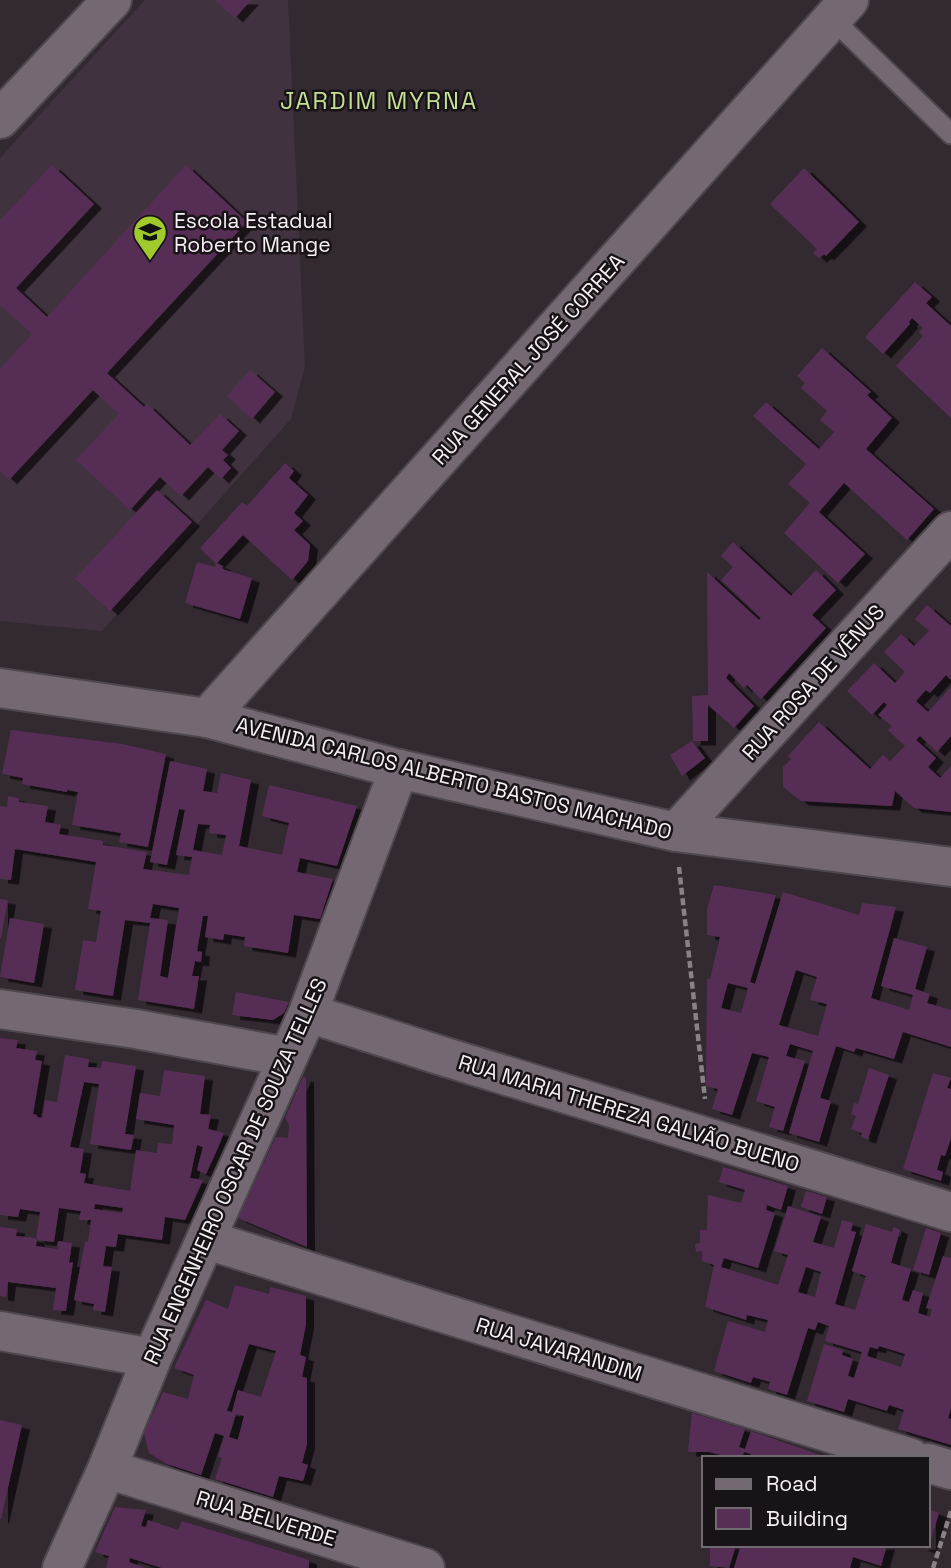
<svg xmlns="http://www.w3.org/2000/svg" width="951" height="1568" viewBox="0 0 951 1568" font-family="'Space Grotesk',sans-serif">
	<defs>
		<filter id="shadow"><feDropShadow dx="8" dy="4.5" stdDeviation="0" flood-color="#0009"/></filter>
	</defs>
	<rect width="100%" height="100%" fill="#322931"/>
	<path fill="#40333f" d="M145,0H288L305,366L291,419L102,631L0,621V158Z"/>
	<path fill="#572e55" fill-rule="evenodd" filter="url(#shadow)" d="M215,0H251L235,18Z
		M52,165L94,204L16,288L47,317L186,165L247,222L107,373L144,407L147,404L190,445L220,414L239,431L222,450L228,455L223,460L231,468L221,479L208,467L181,496L160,477L130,510L76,460L119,414L93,390L9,480L0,471V369L32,334L0,305V220Z
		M804,168L859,222L826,256L824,254L819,258L813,253L817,249L770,204Z
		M915,282L932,297L926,303L951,326V418L896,366L923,336L919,332L923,328L912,318L909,322L910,324L883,354L865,337Z
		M822,348L871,392L867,395L892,418L866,449L934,509L907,540L844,483L819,512L865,554L838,583L784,533L810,503L788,484L806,464L753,416L766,402L819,449L834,432L820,420L827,411L801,388L805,383L797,376Z
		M250,370L275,392L252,419L227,396Z
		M285,463L294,471L289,478L308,495L294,513L303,521L294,530L310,545L308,561L292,580L243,535L216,564L200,548L242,502L247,506Z
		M157,490L192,522L110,611L75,579Z
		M733,542L791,596L816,570L836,590L812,615L826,628L761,699L747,685L744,688L729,673L726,678L754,706L734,728L708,705V741H693L692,696L708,695L707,572L759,620L761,618L721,580L733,567L721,556Z
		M197,562L215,567L216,563L223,566L222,569L252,578L240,619L185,603Z
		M927,605L951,626V680L946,675L930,693L926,690L916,701L928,712L951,687V736L937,752L920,736L916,740L936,758L928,767L940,778L951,766V812L914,808L895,791L892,806L801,801L783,787V767L791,759L788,756L819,722L870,769L883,755L890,761L905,746L888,730L892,726L878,715L887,705L884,702L872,715L847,691L874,663L895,683L905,672L884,652L901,634L914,646L929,631L915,619Z
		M11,730L122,744L166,754L148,847L119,842L121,833L72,825L78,792L67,790V792L22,784L23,778L2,774Z
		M692,741L705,758L682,776L670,755Z
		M170,761L207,769L203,791L217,793L221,773L251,780L239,846L282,855L289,823L262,816L269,785L357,806L337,866L300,858L297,872L333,879L320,919L294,915L288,953L244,946L245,937L224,934L223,940L205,937L208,916H203L197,951L202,952L201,962L195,961L192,976H199L194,1009L138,1000L150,923L125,920L113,996L75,990L83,940L96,942L101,911L88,909L96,862L15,849L11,880L0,879V806L7,807L8,796L19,798V802L48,806L45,822L61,825L59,834L103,841V845L147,852L143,869L189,875L192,857L176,855L185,810L179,809L167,865L150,862ZM198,824L210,825L209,833L226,835L222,855L193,850ZM153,904L179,908L168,978L160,976L168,920L150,918Z
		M714,885L776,895L750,982L755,984L783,892L859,915L862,903L896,907L871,998L909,1010L913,995L881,986L894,938L927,947L915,989L930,994L927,1003L951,1010V1047L903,1032L894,1059L856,1048L854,1052L836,1046L820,1098L831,1101L819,1142L789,1133L813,1051L790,1044L786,1056L805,1061L783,1131L769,1127L775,1107L756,1101L769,1057L752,1053L732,1115L712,1109L718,1089L706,1086L707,979H710L720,937L707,935V909ZM796,970L817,977L810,1000L827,1004L818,1036L779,1025ZM728,983L748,988L741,1013L721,1008Z
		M0,899L8,900L1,938H0Z
		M10,918L44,924L34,983L0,977Z
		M236,992L289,1002L284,1013L273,1020L232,1015Z
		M0,1038L18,1040L16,1048L37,1051L35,1060L42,1061L33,1114L37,1115V1117L42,1118L45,1100L57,1102L65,1055L89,1059L88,1067L101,1068L102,1061L136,1066L125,1134L134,1135L131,1150L90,1144L99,1084L84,1082L70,1147L84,1149L80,1173L86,1174L84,1183L130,1191L136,1150L157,1153L158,1143L172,1144L174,1125L136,1119L140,1093L160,1096L164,1070L205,1076L200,1114L211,1115L208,1129L224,1133L217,1150L206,1174L197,1170L203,1147L197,1145L190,1178L203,1180L185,1220L165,1217L162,1240L118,1234L116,1247L106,1246L103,1266L112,1267L105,1312L93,1310L94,1304L74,1300L85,1241L88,1242L91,1220H79L81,1211L59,1208L54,1242L36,1240L40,1212L20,1209L18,1217L0,1215ZM95,1204L123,1208L122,1213L94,1209Z
		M869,1068L889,1075L868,1139L861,1137L862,1133L851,1129L856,1116L851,1114L854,1103L858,1104Z
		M933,1073L951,1078L947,1088L951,1089V1138L945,1156L941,1155L937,1170L943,1172L941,1181L903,1169Z
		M303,1077L306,1078L307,1247L238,1218L276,1137L288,1138L289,1125L285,1118Z
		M723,1167L788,1186L781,1210L767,1205L766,1210L775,1213L758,1268L724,1258L721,1267L778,1285L788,1255L774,1251L788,1206L821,1217L813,1242L834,1248L842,1220L853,1223L851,1231L856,1232L835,1304L855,1310L866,1276L852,1271L866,1224L892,1232L894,1227L900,1230L891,1263L911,1269L902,1300L909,1302L913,1290L923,1293L918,1313L930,1317L932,1309L926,1308L943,1256L951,1258V1408L948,1418L951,1419V1445L898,1429L904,1410L889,1405L887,1411L848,1399L844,1412L807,1401L824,1344L843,1350L842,1355L853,1359L848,1376L854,1378L862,1352L825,1341L829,1326L818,1322L815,1330L808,1328L787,1395L768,1389L770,1382L753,1377L751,1383L714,1371L728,1321L765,1332L768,1320L747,1315L746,1320L705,1307L714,1265L702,1261V1251L696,1252L695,1244L700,1243V1230H707L708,1195L741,1203L745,1190L719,1182ZM806,1267L821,1272L815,1297L798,1292ZM879,1346L905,1354L901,1367L867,1356L870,1347L878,1349Z
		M806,1191L827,1197L822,1214L801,1207Z
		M0,1227L17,1229L16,1236L37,1238L36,1246L57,1249L58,1241L72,1243L69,1263L73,1262L66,1311L53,1310L56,1288L8,1282L6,1297L0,1296Z
		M926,1228L941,1233L929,1275L913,1270Z
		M235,1285L269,1294L270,1287L306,1296V1324L300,1355L306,1357L302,1377L307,1378V1444L302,1463L308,1465L303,1481L279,1476L273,1497L215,1479L222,1458L218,1457L224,1436L215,1433L201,1475L167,1464L149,1453L144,1433L163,1392L188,1399L194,1375L174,1368L206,1300L228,1309ZM249,1344L276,1351L261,1397L238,1390L232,1412L227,1411ZM236,1414L244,1416L238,1440L229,1437Z
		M692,1413L745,1429L739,1447L745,1449L751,1431L823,1456V1458H750L751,1454L744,1452L742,1458H720L721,1455L709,1452H688Z
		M0,1420L22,1425L1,1519H0Z
		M115,1507L146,1510L141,1526L146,1527L148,1520L178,1530L182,1521L309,1560V1568H162L130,1558L129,1562L145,1568H106L109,1556L95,1552Z
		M928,1509L939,1513L928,1549L919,1546L928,1545Z
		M710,1545H736L729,1568L710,1566Z
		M741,1545H887L881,1566L853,1557L850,1568H734Z"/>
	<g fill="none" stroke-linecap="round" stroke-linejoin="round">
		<g stroke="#4f474e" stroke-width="23">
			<path id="lane" d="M833,16L844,30L951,134"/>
		</g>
		<g stroke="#4f474e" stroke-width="42">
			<path id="street" d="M0,119L112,0
				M207,718L849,0
				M676,832L951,531
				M0,1009L136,1029L288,1057
				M308,1013L439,1055L951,1212
				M207,1240L911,1458
				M0,1331L152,1358
				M928,1463L951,1470
				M107,1469L425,1568
				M62,1568L107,1469L152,1358L308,1013L399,769"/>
		</g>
		<g stroke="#4f474e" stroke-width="42">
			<path id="secondary" d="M0,688L207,718L399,769L676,832L951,867"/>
		</g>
		<path stroke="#898188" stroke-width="4.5" stroke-dasharray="7 3.5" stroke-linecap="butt" d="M679,867L705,1099
			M933,1568L951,1511"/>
		<use href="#lane" stroke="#746973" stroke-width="19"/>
		<use href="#street" stroke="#746973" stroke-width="38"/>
		<use href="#secondary" stroke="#746973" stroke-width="38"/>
	</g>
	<defs>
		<g id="school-pin" transform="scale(1.75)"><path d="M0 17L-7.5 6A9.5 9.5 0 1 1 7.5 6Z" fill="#a0c92c" stroke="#171317"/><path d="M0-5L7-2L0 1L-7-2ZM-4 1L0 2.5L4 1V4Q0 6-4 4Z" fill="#111"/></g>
	</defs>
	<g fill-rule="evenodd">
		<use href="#school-pin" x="150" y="232"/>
	</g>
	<g text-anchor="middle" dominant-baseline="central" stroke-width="5" stroke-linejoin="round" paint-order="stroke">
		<g font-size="21" fill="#f6f0f6" stroke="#171317" text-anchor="start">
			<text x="174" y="220">Escola Estadual<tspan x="174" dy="24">Roberto Mange</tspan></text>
		</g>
		<g font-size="21" fill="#f6f0f6" stroke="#171317">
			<text transform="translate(528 359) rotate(-48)">RUA GENERAL JOSÉ CORREA</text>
			<text transform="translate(813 682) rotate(-48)">RUA ROSA DE VÊNUS</text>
			<text transform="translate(454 778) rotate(14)">AVENIDA CARLOS ALBERTO BASTOS MACHADO</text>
			<text transform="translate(629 1113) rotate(17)">RUA MARIA THEREZA GALVÃO BUENO</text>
			<text transform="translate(235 1171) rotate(-66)">RUA ENGENHEIRO OSCAR DE SOUZA TELLES</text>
			<text transform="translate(559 1349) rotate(17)">RUA JAVARANDIM</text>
			<text transform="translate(266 1518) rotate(17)">RUA BELVERDE</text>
		</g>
		<g font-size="24" letter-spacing="2" fill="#c5df95" stroke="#171317">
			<text x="379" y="100">JARDIM MYRNA</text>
		</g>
	</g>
	<rect x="702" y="1456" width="228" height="91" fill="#171317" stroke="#706b70" stroke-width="2"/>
	<rect x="716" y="1479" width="35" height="10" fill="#746973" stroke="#706b70" stroke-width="2"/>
	<text x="766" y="1491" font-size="21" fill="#f6f0f6">Road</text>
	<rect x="716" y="1508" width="35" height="21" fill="#572e55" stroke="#706b70" stroke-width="2"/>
	<text x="766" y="1526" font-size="21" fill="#f6f0f6">Building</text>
</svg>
